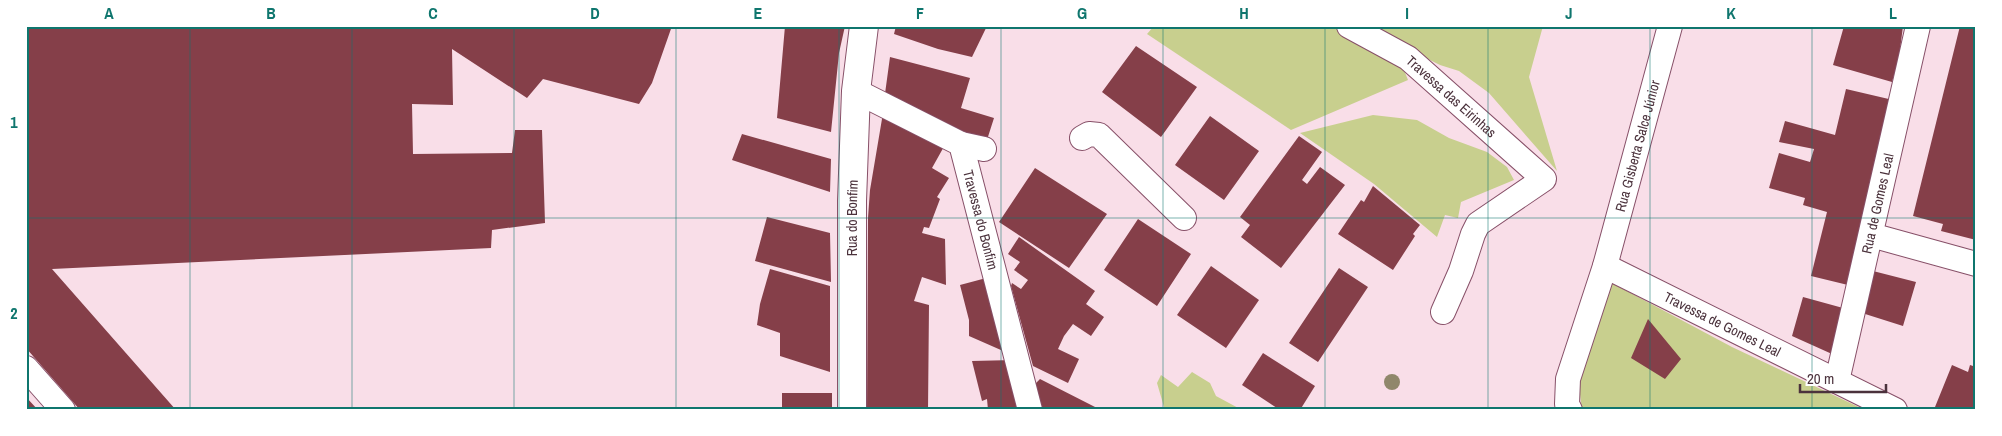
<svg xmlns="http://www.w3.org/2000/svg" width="2002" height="436" viewBox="0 0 2002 436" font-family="'Archivo Narrow',sans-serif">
	<rect width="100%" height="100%" fill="#f9dee8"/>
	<path fill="#c8cf8e" d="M1154,26H1333L1404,70L1408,80L1291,130L1147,34Z
		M1361,26H1543L1529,77L1557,171L1489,93L1459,71L1440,65Z
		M1373,115L1417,120L1449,138L1487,152L1507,167L1514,180L1461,202L1458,218L1445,215L1437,237L1374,184L1300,133Z
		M1610,282L1732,347L1865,410H1582L1578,379Z
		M1192,372L1210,383L1216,396L1242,410H1161L1164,407L1157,383L1161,375L1178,387Z"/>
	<path fill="#853f49" d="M26,26H672L652,83L639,104L543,79L527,98L452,49L453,105L412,104L413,154L512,153L515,130H542L545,223L492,230L491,248L52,269L176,410H80L26,348Z
		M785,26H845L839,53L831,132L777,118Z
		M896,26H987L972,57L938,49L894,34Z
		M1844,26H1903L1899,58L1892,82L1833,65Z
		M1960,26H1976V240L1941,231L1943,224L1913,216Z
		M1136,46L1197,87L1161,137L1102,92Z
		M890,57L970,78L961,108L994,118L986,143L884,101Z
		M1846,89L1893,100L1848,285L1811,276L1827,212L1803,205L1805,198L1769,188L1779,153L1810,162L1814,149L1779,142L1785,121L1835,135Z
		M883,113L946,143L932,168L949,178L937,197L940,199L929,228L924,227L922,233L945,239L946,285L922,277L914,301L929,305L928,410H867L868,218L870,190Z
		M1210,116L1259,151L1224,200L1175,165Z
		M742,134L831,159L830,192L732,160Z
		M1299,136L1322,152L1302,180L1307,184L1320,167L1345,185L1281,268L1241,237L1250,225L1240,217Z
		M1035,168L1107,214L1069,268L999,222Z
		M1373,186L1420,225L1413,234L1415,236L1393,270L1338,234L1361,200L1364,202Z
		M767,217L830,233L831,282L755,261Z
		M1138,219L1191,254L1157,306L1104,270Z
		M1019,237L1095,291L1086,304L1104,317L1091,336L1073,324L1064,336L1058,349L1079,359L1068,383L1033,366L1011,286L1012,283L1021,289L1028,280L1014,270L1020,262L1008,254Z
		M1211,266L1259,300L1226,348L1177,315Z
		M1339,268L1368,287L1318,362L1289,343Z
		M770,269L830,286V372L780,356V333L757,325L760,304Z
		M1873,271L1916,282L1903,326L1862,313Z
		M990,277L1010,354L969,336V320L960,285Z
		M1803,297L1843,308L1832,354L1792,336Z
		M1648,319L1681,359L1665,379L1631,358Z
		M1263,353L1315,386L1300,410H1280L1242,385Z
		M1014,360L1026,410H988L987,399L982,401L972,361Z
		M1952,365L1968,372L1970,365L1976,367V410H1941L1935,407Z
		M1040,379L1097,408L1096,410H1039L1033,386Z
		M782,393H832V410H782Z
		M26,397L38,410H26Z"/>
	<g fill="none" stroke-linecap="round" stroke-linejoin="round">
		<g stroke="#875068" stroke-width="26">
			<g id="street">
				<path id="s1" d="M1349,26L1408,58L1544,179L1478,224L1473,234L1461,271L1443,312"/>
				<path id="s2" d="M856,91L961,144L1030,410"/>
				<path d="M1082,138L1089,134L1099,135L1184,218"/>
				<path d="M961,144L984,149"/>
				<path d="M1871,235L1976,264"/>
				<path id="s3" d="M1605,266L1895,410"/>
				<path d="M26,368L63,410"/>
				<path id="s4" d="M1837,381L1918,26"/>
				<path id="s5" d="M1570,410L1567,404L1568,379L1605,266L1670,26"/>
			</g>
		</g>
		<g stroke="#875068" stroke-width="30">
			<g id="secondary">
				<path id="s6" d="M852,410V201L856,91L864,26"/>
			</g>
		</g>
		<use href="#street" stroke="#fff" stroke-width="24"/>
		<use href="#secondary" stroke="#fff" stroke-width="28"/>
	</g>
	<circle fill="#90876b" cx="1392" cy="382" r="8"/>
	<path fill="none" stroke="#0f766e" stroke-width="1" stroke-opacity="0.55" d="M190,26V410M352,26V410M514,26V410M676,26V410M839,26V410M1001,26V410M1163,26V410M1325,26V410M1488,26V410M1650,26V410M1812,26V410M26,218H1976"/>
	<g text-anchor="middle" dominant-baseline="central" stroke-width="5" stroke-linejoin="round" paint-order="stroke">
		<g font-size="14" fill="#4b323c" stroke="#fff">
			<text stroke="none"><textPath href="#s1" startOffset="125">Travessa das Eirinhas</textPath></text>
			<text stroke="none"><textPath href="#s5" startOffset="275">Rua Gisberta Salce Júnior</textPath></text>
			<text stroke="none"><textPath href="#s4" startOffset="182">Rua de Gomes Leal</textPath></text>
			<text stroke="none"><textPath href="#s6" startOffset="192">Rua do Bonfim</textPath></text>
			<text stroke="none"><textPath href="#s2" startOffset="196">Travessa do Bonfim</textPath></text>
			<text stroke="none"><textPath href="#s3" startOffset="131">Travessa de Gomes Leal</textPath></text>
		</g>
	</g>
	<rect width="2002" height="436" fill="none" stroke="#ffffff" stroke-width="55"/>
	<path d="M1800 384v8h86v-8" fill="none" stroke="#4b323c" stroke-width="2.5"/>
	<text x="1807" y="384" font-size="15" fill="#4b323c" stroke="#ffffff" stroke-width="4" paint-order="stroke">20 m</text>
	<rect x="28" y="28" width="1946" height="380" fill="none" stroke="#0f766e" stroke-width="2"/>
	<g font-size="16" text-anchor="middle" font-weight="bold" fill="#0f766e">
		<text x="109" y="19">A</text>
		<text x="271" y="19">B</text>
		<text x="433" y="19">C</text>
		<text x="595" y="19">D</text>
		<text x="758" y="19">E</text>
		<text x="920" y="19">F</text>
		<text x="1082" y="19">G</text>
		<text x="1244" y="19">H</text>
		<text x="1407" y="19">I</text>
		<text x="1569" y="19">J</text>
		<text x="1731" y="19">K</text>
		<text x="1893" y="19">L</text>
		<text x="14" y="128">1</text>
		<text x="14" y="319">2</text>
	</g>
</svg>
